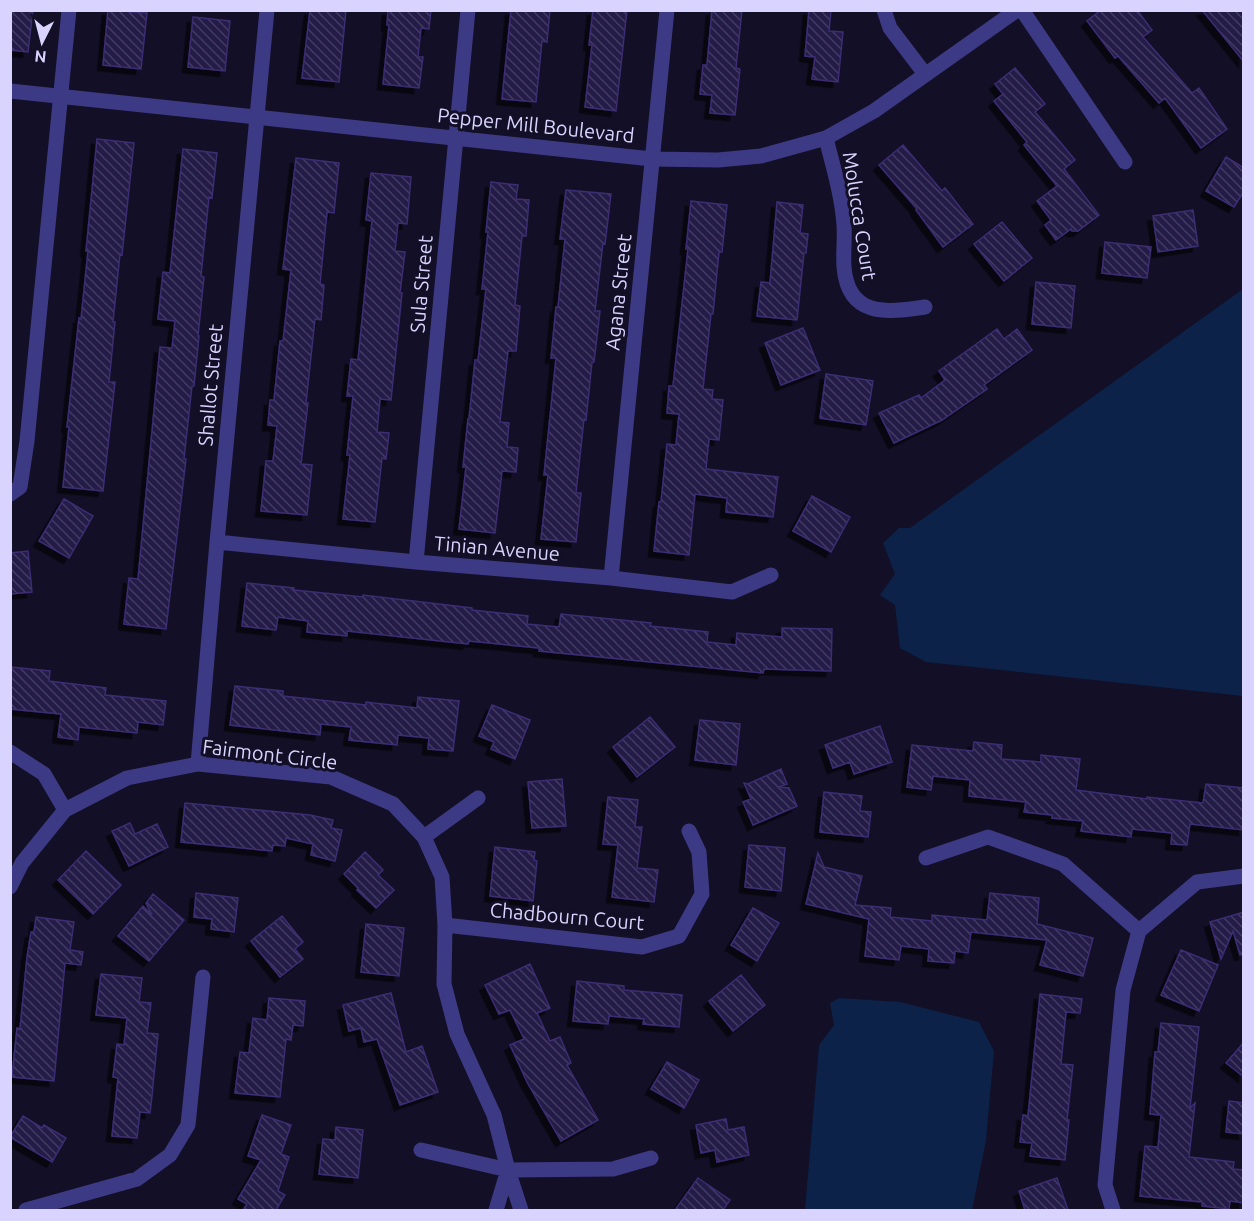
<svg xmlns="http://www.w3.org/2000/svg" width="1254" height="1221" viewBox="0 0 1254 1221" font-family="Ubuntu,sans-serif">
	<defs>
		<pattern id="building-back-hatch" width="6" height="6" patternUnits="userSpaceOnUse" patternTransform="scale(1.5)"><rect width="6" height="6" fill="#241b47"/><path d="M-1 5l2 2M0 0l6 6M5-1l2 2" fill="none" stroke="#433b63"/></pattern>
		<filter id="shadow"><feDropShadow dx="-5.5" dy="5.5" stdDeviation="0" flood-color="#0009"/></filter>
	</defs>
	<rect width="100%" height="100%" fill="#130f26"/>
	<path fill="#0c2248" d="M1243,289V696L926,662L900,648L895,605L880,595L895,574L883,543L899,528H910Z
		M839,998L900,1002L979,1022L994,1051L986,1140L972,1210H805L819,1045L834,1025L830,1003Z"/>
	<path fill="url(#building-back-hatch)" stroke="#3b2d73" stroke-width="1.5" filter="url(#shadow)" d="M10,10H33L28,52L10,50Z
		M108,10L147,13L141,69L103,65Z
		M310,10H346L339,82L302,78Z
		M388,10H431L429,29L421,28L418,57H423L419,88L383,84L389,25H387Z
		M511,10H550L547,42L542,41L536,102L502,99Z
		M593,10H627L616,111L585,107L592,45H589Z
		M712,10H742L736,68L740,69L735,115L710,113L712,95L700,94L703,65H707Z
		M809,10H831L829,31L843,32L838,82L812,79L815,57L805,56Z
		M1101,10H1137L1152,30L1143,37L1192,93L1199,88L1227,129L1201,148L1165,98L1159,103L1118,56L1115,58L1087,21Z
		M1202,10H1244V62Z
		M193,17L230,21L225,71L188,67Z
		M1015,68L1045,104L1035,112L1075,160L1064,169L1099,215L1078,231H1072L1071,229L1056,240L1045,225L1051,220L1037,201L1057,186L1024,145L1027,142L994,101L1003,94L995,84Z
		M97,139L134,143L122,255L120,254L113,322H115L109,382H115L103,491L63,487L69,427H67L79,318L81,319L88,251H86Z
		M903,145L942,191L945,188L973,224L943,247L916,210L917,209L879,165Z
		M183,149L217,153L212,198L209,197L201,276L204,277L198,336H199L194,386H192L184,459H186L166,629L124,624L129,578L138,579L160,347L172,348L175,321L158,319L163,272L170,273Z
		M1226,157L1244,168V191L1234,207L1206,191Z
		M296,158L339,163L334,213L327,212L320,284L324,285L321,320L315,319L306,403H308L301,464L312,465L307,515L261,511L266,461H273L277,426L268,425L270,400H274L280,341H283L291,270L283,269Z
		M371,173L411,177L407,224L398,223L395,251L405,252L400,293H402L391,400L380,399L377,432L389,433L386,459L382,458L375,522L343,519L350,455H347L353,396H347L351,359L358,360L372,221L366,220Z
		M491,182L518,185L516,199L529,200L526,236H522L515,305L520,306L516,351H508L500,422L509,423L507,447L518,448L516,472L502,471L495,533L459,529L466,467H463L468,419H469L475,360H478L486,289H482L488,232H486Z
		M566,190L611,194L605,244L603,243L595,311H600L594,362H592L586,420L584,419L576,493H581L576,542L541,539L548,475H544L556,358H551L556,307H558L565,239H560Z
		M691,201L727,205L722,252H719L713,314H711L703,389L713,390L712,399L723,400L719,440L709,439L706,469L778,477L773,517L726,512L727,498L695,494L689,555L654,551L659,502H661L667,444L676,445L679,414L667,413L669,386H673L688,249H686Z
		M777,202L803,205L800,233L808,234L806,253H804L797,320L757,316L761,282L770,283Z
		M1193,210L1198,246L1158,252L1153,216Z
		M1002,222L1032,258L1004,281L974,244Z
		M1105,242L1151,247L1147,278L1102,273Z
		M1036,282L1075,286L1071,328L1032,324Z
		M803,328L820,370L781,385L765,343Z
		M997,329L1004,339L1017,329L1032,350L984,385L987,389L942,420L894,443L879,413L919,395L921,398L945,380L939,371Z
		M826,374L873,381L866,425L820,418Z
		M812,496L850,517L831,552L793,531Z
		M64,499L93,516L69,558L39,541Z
		M28,551L32,592L10,594V553Z
		M247,583L294,588V590L363,597V595L472,608V610L528,616L527,624L559,627L561,614L651,623L650,626L708,632L707,642L736,645L737,633L782,637V628L832,629L831,671L764,669L763,673L539,651V648L469,641L468,644L347,631V636L307,632L308,621L278,617L276,630L242,626Z
		M10,667L50,671L49,681L106,688L105,695L166,701L163,725L138,722L137,733L79,727L78,740L58,737L61,714L10,709Z
		M235,686L283,691V696L366,705V702L417,708L418,697L459,701L453,751L428,749L429,738L398,735L397,745L349,740L351,727L321,724L320,735L230,725Z
		M492,705L530,720L515,759L491,749L494,742L479,736Z
		M650,717L675,747L637,777L613,747Z
		M700,720L740,724L736,765L695,760Z
		M880,726L892,762L854,774L850,762L833,768L825,745Z
		M974,742L1002,745L1001,759L1041,762V755L1080,759L1076,790L1147,799V797L1203,803L1206,784L1244,788V830L1190,824L1187,845L1171,844L1172,833L1132,829L1131,837L1081,831L1083,821L1052,818V815L1024,812L1026,802L969,796L970,780L933,776L931,790L907,787L912,745L973,751Z
		M781,769L787,784L779,787L789,788L797,806L753,825L743,802L751,799L744,783L748,784Z
		M562,779L566,826L532,828L528,782Z
		M824,792L862,796L860,811L871,812L868,837L820,832Z
		M608,797L638,800L635,827H642L637,868L658,870L654,902L612,897L618,845L603,844Z
		M185,803L310,815L333,820L331,828L342,830L335,861L311,855L313,844L286,838L285,846L273,845L272,851L181,842Z
		M130,823L135,834L157,824L168,847L129,866L112,831Z
		M749,845L785,848L781,891L745,887Z
		M495,847L535,852L534,860L537,861L533,901L490,896Z
		M86,851L121,885L93,914L58,880Z
		M365,852L383,870L378,875L394,890L376,908L357,890L358,888L344,874Z
		M818,853L824,867L862,876L855,905L891,908L890,917L932,921V915L987,920L990,893L1039,898L1037,924L1093,938L1083,976L1040,965L1047,940L971,932L968,953L955,951L954,963L928,961L929,949L901,946L899,960L865,956L869,919L806,904Z
		M196,893L238,898L234,932L211,929L212,919L194,917Z
		M153,894L184,920L149,961L118,936L143,906L152,915L146,903Z
		M753,908L779,923L757,961L731,945Z
		M1244,912V954L1240,955L1233,931L1221,959L1210,922Z
		M282,916L303,942L295,949L303,959L280,977L251,941Z
		M36,917L74,922L70,950L83,952L81,965L65,963L54,1081L12,1077L17,1028L20,1029L27,957L31,932H34Z
		M366,924L404,928L399,976L361,972Z
		M1181,950L1218,965L1199,1011L1161,995Z
		M530,964L550,1008L537,1013L550,1041L560,1037L571,1063L567,1065L598,1120L561,1141L527,1082L510,1045L524,1039L510,1010L499,1014L485,985Z
		M101,974L142,978L139,1002L151,1003L147,1033L158,1034L152,1096L150,1113L140,1112L137,1138L112,1136L118,1078L113,1077L117,1044L124,1045L127,1018L96,1015Z
		M741,975L765,1005L733,1031L709,1001Z
		M577,981L624,986V990L682,995L679,1027L643,1024L644,1019L609,1016L608,1024L573,1021Z
		M391,993L406,1052L422,1046L438,1092L400,1105L377,1039L364,1042L361,1028L349,1031L343,1005Z
		M1040,994L1082,999L1080,1013L1066,1012L1061,1064L1073,1065L1067,1120H1069L1065,1160L1030,1156L1032,1143L1020,1142L1023,1115L1028,1116Z
		M269,998L305,1001L303,1026L293,1025L291,1040L286,1039L280,1097L235,1093L240,1052L249,1053L253,1018L267,1020Z
		M1161,1023L1199,1027L1190,1108L1195,1103L1189,1157L1234,1162L1233,1169L1244,1170V1203L1230,1201L1229,1209L1202,1206V1202L1140,1196L1145,1146L1158,1147L1161,1115L1150,1114L1155,1052H1158Z
		M1244,1042V1077L1226,1063Z
		M667,1062L699,1080L684,1108L651,1089Z
		M1229,1101L1244,1103V1134L1226,1132Z
		M262,1115L291,1125L281,1154L289,1157L278,1191L285,1195L276,1210H243L247,1204L238,1199L261,1160L248,1156Z
		M23,1116L42,1128L44,1125L66,1138L52,1162L10,1137Z
		M726,1119L728,1130L744,1127L749,1155L717,1162L715,1150L701,1153L696,1125Z
		M336,1127L363,1130L358,1178L319,1174L323,1139L335,1140Z
		M698,1178L730,1200L723,1210H675Z
		M1057,1178L1068,1210H1025L1019,1191Z"/>
	<g fill="none" stroke-linecap="round" stroke-linejoin="round">
		<path stroke="#3d3a85" stroke-width="15" d="M884,10L890,28L925,74
			M1022,10L1125,162
			M826,138C833,167 842,195 844,225C845,239 843,253 844,267C848,317 886,313 925,307
			M10,494L20,487L27,441L69,10
			M217,542L416,562L611,578L732,592L771,575
			M416,562L468,10
			M611,578L667,10
			M10,752L44,774L65,810
			M198,764L217,542L267,10
			M424,837L478,798
			M926,858L988,837L1063,864L1139,931
			M10,887L22,863L65,810L127,778L198,764L331,777L393,804L424,837L442,877L445,925L444,984L457,1034L494,1115L508,1170L521,1210
			M445,925L642,947L679,936L702,894L699,852L689,831
			M421,1150L508,1170L613,1169L651,1158
			M26,1210L137,1179L170,1155L188,1125L203,977
			M496,1210L508,1170
			M1113,1210L1105,1185L1123,990L1139,931L1197,882L1244,876"/>
		<path stroke="#3d3a85" stroke-width="15" d="M10,91L652,159L718,160L761,156L826,138L874,111L1017,10"/>
	</g>
	<g text-anchor="middle" dominant-baseline="central" stroke-width="6" stroke-linejoin="round" paint-order="stroke">
		<g font-size="20" fill="#d9d4ff" stroke="#130f26">
			<text transform="translate(536 125) rotate(6)">Pepper Mill Boulevard</text>
			<text transform="translate(860 216) rotate(81)">Molucca Court</text>
			<text transform="translate(421 284) rotate(-85)">Sula Street</text>
			<text transform="translate(618 292) rotate(-84)">Agana Street</text>
			<text transform="translate(210 385) rotate(-85)">Shallot Street</text>
			<text transform="translate(497 548) rotate(5)">Tinian Avenue</text>
			<text transform="translate(270 754) rotate(7)">Fairmont Circle</text>
			<text transform="translate(567 916) rotate(5)">Chadbourn Court</text>
		</g>
	</g>
	<rect width="1254" height="1221" fill="none" stroke="#d9d4ff" stroke-width="24"/>
	<g transform="translate(42 42) rotate(186)" stroke="#130f26" stroke-width="4.5" paint-order="stroke">
	<path d="M0-4.5L10 22L0 15L-10 22Z" fill="#d9d4ff"/>
	<text y="-9" font-size="16" font-weight="bold" text-anchor="middle" fill="#d9d4ff">N</text>
	</g>
</svg>
